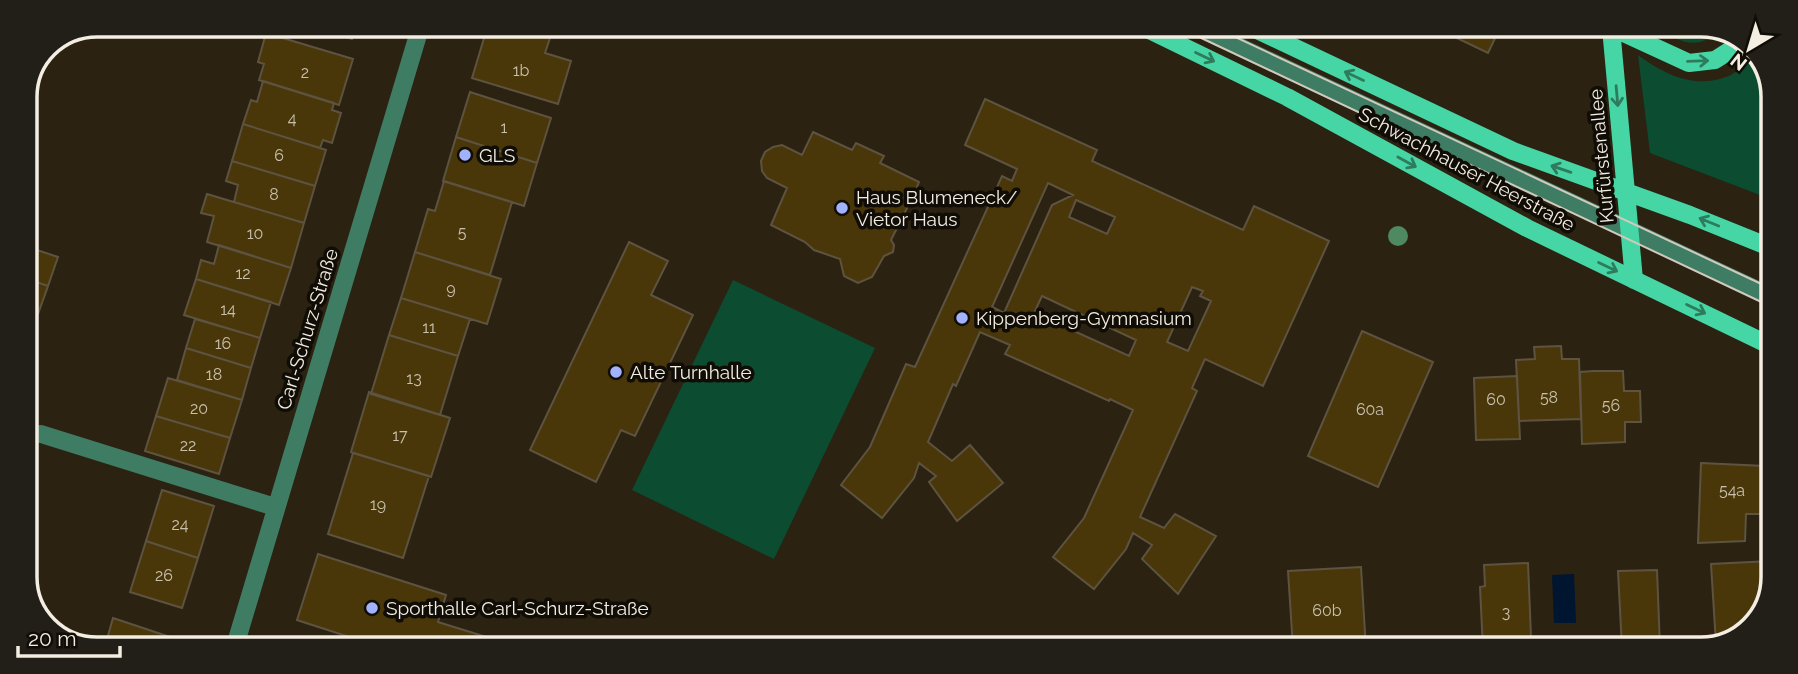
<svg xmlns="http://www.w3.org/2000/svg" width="1798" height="674" viewBox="0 0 1798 674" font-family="Raleway,sans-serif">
	<rect width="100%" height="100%" fill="#2b2211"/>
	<path fill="#0c4c30" d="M1660,28H1720C1703,51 1679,44 1660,28Z
		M1638,55C1664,74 1693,89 1726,77C1734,75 1742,66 1749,61L1773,95V200L1650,153Z
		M733,280L875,348L774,559L632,490Z"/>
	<path fill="#001530" d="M1574,574L1576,623H1554L1552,575Z"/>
	<path fill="#49370a" stroke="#5d5340" stroke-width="2" fill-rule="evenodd" d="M306,25H356L352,39Z
		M488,25L554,26L545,53L571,61L558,104L472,78Z
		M1436,28H1500L1488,53Z
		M266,33L353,59L339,105L259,80L264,64L258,62Z
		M263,81L334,103L332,110L341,113L332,143L323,140L320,148L243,124L251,100L257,102Z
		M470,92L551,118L537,163L456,137Z
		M985,99L1097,150L1092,161L1243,230L1254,206L1329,241L1263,386L1205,359L1192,388L1197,391L1140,517L1164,528L1175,514L1216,536L1178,594L1142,559L1152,545L1133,533L1126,549L1094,589L1053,557L1084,518L1133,410L1110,399L1109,401L1005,354L1010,345L980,332L956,386L953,384L928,442L952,461L970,445L1003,483L957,521L929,482L936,476L919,463L914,478L882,518L841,485L870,447L906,364L915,367L1002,176L1012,181L1017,169L965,145ZM1048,183L1073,195L1052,205L1004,313L992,307ZM1076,200L1115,217L1107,234L1069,217ZM1192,287L1203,291L1200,296L1211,301L1188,351L1167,342ZM1042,296L1136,340L1129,356L1034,313Z
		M243,124L326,150L315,186L232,161Z
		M813,132L852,150L856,143L884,156L880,163L919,182L917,187L919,193L918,199L909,204L891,240L894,245L893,252L884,256L872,277L858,283L844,276L840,259L814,250L805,242L771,225L787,188L767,178L762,171L761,161L765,152L773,147L782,145L802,155Z
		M456,137L537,163L524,206L443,181Z
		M232,161L315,186L304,223L234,202L238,185L226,181Z
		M444,181L512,202L490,275L415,252L428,209L435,211Z
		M207,194L304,223L291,268L207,242L214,216L201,213Z
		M629,242L668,261L651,295L693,315L635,436L621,430L596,482L530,450Z
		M219,245L291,268L279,305L196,279L201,260L214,264Z
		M25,246L58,257L48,286L25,278Z
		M415,252L501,279L487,324L401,298Z
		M25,278L48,286L38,314L25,309Z
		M196,279L271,302L260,338L184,315Z
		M401,298L470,319L458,356L389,335Z
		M25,309L34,312L25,339Z
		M195,319L260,338L251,368L186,348Z
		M1362,331L1433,362L1378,487L1308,456Z
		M389,335L458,356L440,415L371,394Z
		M1561,346L1562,359H1579L1581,419L1519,421L1516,360L1535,359L1534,347Z
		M186,348L251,368L242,400L177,380Z
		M1594,371H1623L1624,391H1640L1641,422H1625V442L1582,444L1580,372Z
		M1517,376L1520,439L1476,440L1474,378Z
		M168,378L242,400L230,438L156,416Z
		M369,392L450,418L431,477L351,452Z
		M156,416L230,438L219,474L145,451Z
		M353,453L429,476L403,558L328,534Z
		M1701,463L1765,466L1764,514H1746L1745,541L1698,543Z
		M162,490L214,506L198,558L146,541Z
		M146,541L198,558L182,608L130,592Z
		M318,554L446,595L438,622L496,640L494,647L377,646L297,620Z
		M1770,561V601L1745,635L1716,644L1711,564Z
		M1528,563L1531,637H1552V649H1483L1480,587L1485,586L1484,565Z
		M1361,567L1366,649L1293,648L1288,571Z
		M1657,570L1660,647L1622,648L1618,571Z
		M113,618L176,639L174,646H105Z
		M1157,639L1194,648H1156Z"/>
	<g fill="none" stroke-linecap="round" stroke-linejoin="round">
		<path stroke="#3f7c64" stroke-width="18" d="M1197,27L1772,297
			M41,434L275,507
			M235,646L421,25"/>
		<path stroke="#46d6a5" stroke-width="18" d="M1143,27L1287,97L1527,228L1771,346
			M1251,27L1513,151L1690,215L1772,248
			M1611,28L1634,280
			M1613,28L1689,63L1715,60L1743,42"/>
		<path stroke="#d0cabe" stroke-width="2" d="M1178,27L1772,307
			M1214,27L1772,289"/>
	</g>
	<circle fill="#4e8961" cx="1398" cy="236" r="10"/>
	<defs><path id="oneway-shaft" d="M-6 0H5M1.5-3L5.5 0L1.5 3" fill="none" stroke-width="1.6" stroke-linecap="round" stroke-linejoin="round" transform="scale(1.75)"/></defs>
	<g stroke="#2e7b5d">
		<use href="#oneway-shaft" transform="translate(1205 57) rotate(26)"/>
		<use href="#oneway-shaft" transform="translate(1698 61) rotate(-2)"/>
		<use href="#oneway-shaft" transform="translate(1354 76) rotate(-155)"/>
		<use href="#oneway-shaft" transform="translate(1617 96) rotate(85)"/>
		<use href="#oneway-shaft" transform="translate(1407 162) rotate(29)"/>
		<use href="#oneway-shaft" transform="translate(1561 169) rotate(-161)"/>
		<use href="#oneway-shaft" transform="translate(1709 222) rotate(-158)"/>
		<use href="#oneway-shaft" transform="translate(1608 267) rotate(26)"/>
		<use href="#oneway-shaft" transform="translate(1696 309) rotate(26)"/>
	</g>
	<g fill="#a3b2fc" stroke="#100c06" stroke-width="2.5">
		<circle cx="465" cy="155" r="7"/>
		<circle cx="842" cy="208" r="7"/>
		<circle cx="962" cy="318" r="7"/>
		<circle cx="616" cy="372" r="7"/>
		<circle cx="372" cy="608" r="7"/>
	</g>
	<g text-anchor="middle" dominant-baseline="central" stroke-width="7" stroke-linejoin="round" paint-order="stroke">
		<g font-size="16" fill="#c8c0ac">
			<text x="521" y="70">1b</text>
			<text x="305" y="72">2</text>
			<text x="292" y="118">4</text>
			<text x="504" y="127">1</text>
			<text x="279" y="155">6</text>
			<text x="274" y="194">8</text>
			<text x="462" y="232">5</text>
			<text x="255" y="233">10</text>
			<text x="243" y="273">12</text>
			<text x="451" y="288">9</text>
			<text x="228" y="309">14</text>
			<text x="429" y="327">11</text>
			<text x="223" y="343">16</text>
			<text x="214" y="374">18</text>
			<text x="414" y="378">13</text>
			<text x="1549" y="397">58</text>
			<text x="1496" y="399">60</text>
			<text x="1611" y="405">56</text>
			<text x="199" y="408">20</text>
			<text x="1370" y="409">60a</text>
			<text x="400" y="435">17</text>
			<text x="188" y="445">22</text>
			<text x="1732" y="490">54a</text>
			<text x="378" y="504">19</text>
			<text x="180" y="524">24</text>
			<text x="164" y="575">26</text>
			<text x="1327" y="610">60b</text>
			<text x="1506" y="612">3</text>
		</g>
		<g font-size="19" fill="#f3ede2" stroke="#100c06" text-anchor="start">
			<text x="479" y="155">GLS</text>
			<text x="856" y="197">Haus Blumeneck/<tspan x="856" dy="22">Vietor Haus</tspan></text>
			<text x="976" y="318">Kippenberg-Gymnasium</text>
			<text x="630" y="372">Alte Turnhalle</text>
			<text x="386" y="608">Sporthalle Carl-Schurz-Straße</text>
		</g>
		<g font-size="19" fill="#f3ede2" stroke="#100c06">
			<text transform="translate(1601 156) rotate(-95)">Kurfürstenallee</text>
			<text transform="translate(1467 169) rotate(28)">Schwachhauser Heerstraße</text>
			<text transform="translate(307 329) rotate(-73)">Carl-Schurz-Straße</text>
		</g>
	</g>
	<path d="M0 0H1798V674H0ZM97 37H1701A60 60 0 0 1 1761 97V577A60 60 0 0 1 1701 637H97A60 60 0 0 1 37 577V97A60 60 0 0 1 97 37Z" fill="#221e18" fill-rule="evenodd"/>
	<path fill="none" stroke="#f3ede2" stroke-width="3.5" d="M97 37H1701A60 60 0 0 1 1761 97V577A60 60 0 0 1 1701 637H97A60 60 0 0 1 37 577V97A60 60 0 0 1 97 37Z"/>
	<g transform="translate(1749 49) rotate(218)" stroke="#100c06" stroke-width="5" paint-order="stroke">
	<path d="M0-5L12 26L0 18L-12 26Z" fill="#f3ede2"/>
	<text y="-10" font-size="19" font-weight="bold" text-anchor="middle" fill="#f3ede2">N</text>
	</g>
	<path d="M18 646v10h102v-10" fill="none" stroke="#f3ede2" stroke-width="3.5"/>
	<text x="28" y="646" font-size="21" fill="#f3ede2" stroke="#100c06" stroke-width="5" paint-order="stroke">20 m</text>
</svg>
